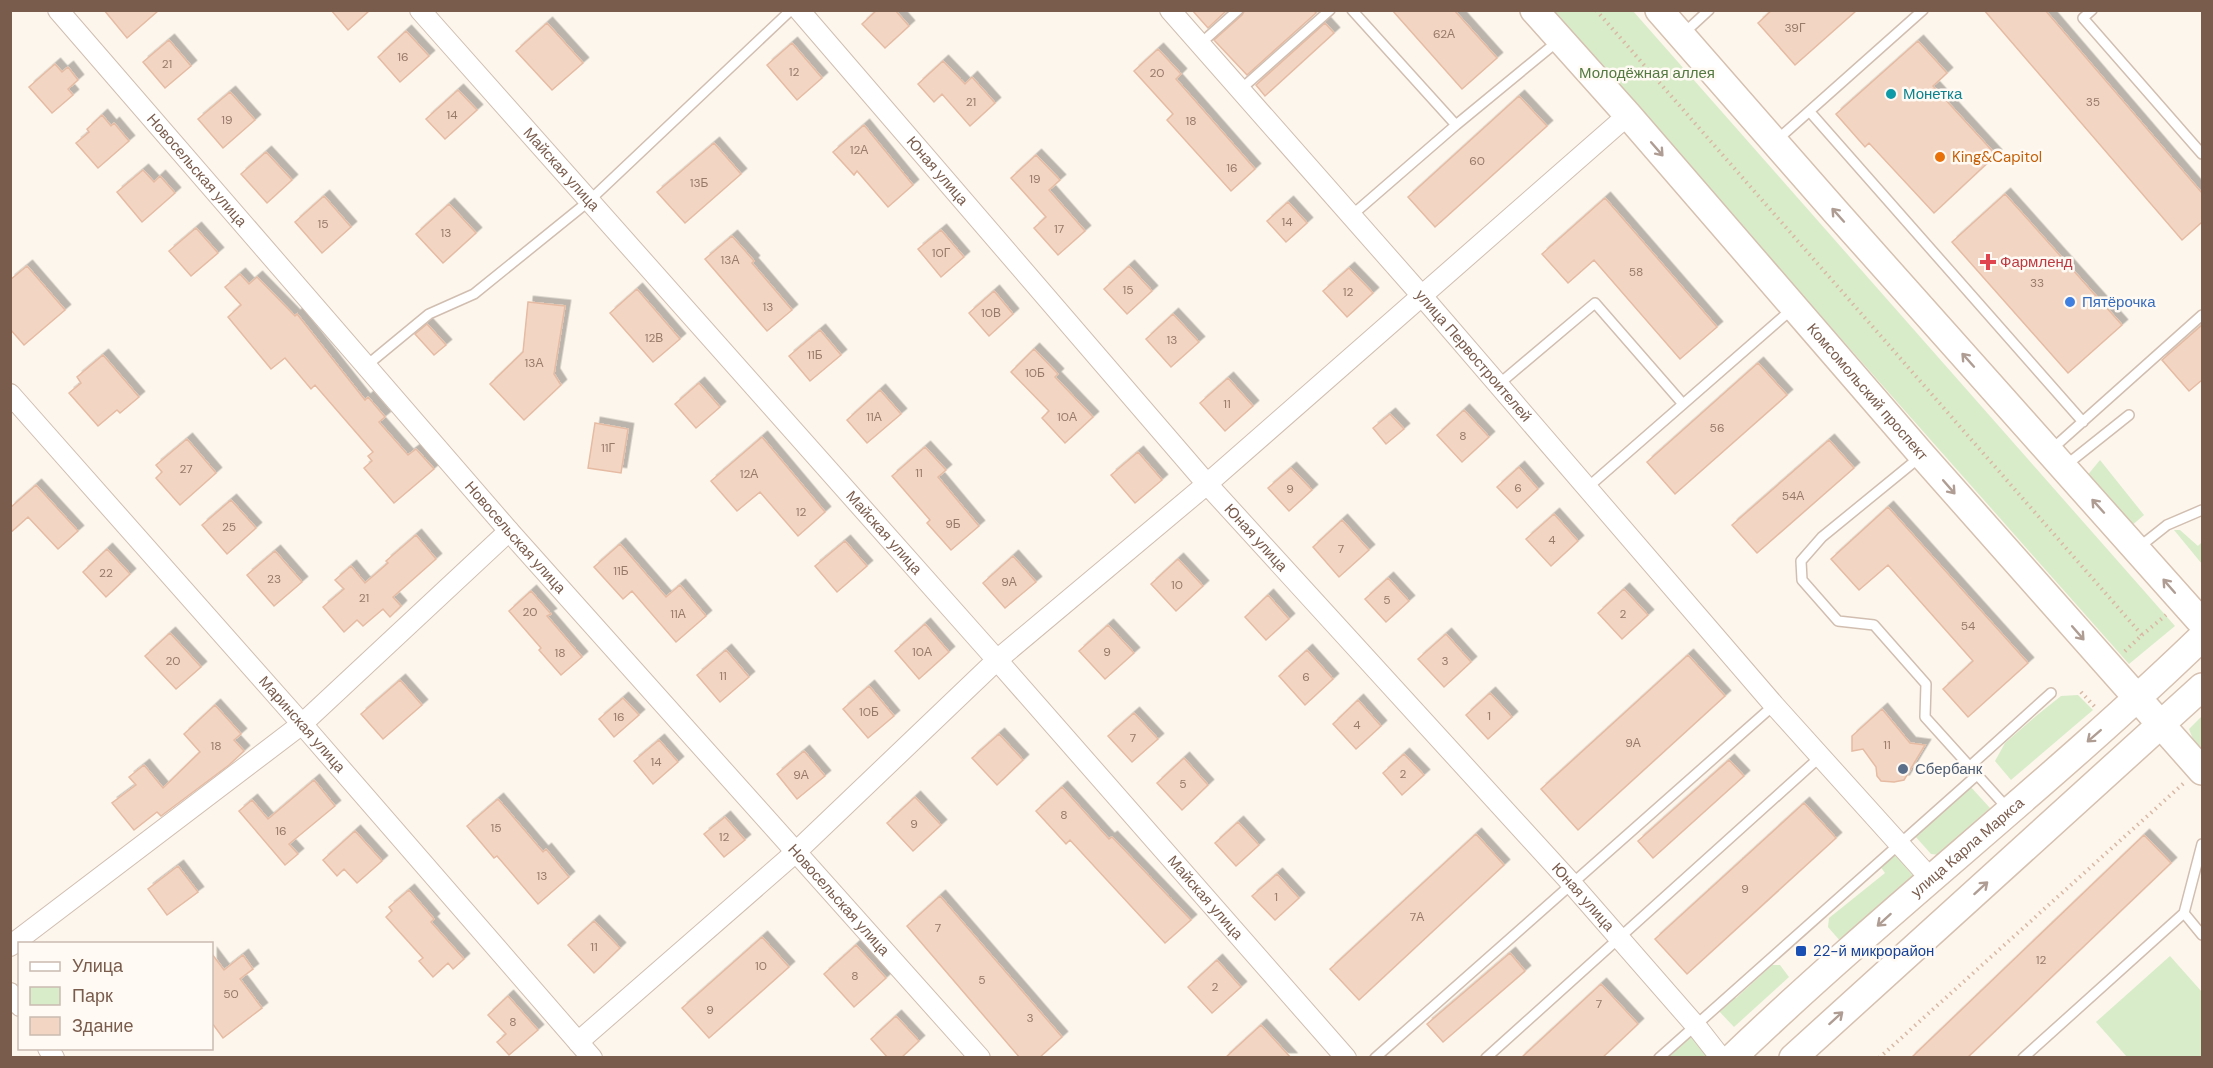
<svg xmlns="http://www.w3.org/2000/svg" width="2213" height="1068" viewBox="0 0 2213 1068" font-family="'DM Sans',sans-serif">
	<defs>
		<filter id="shadow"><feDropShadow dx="5.5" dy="-5.5" stdDeviation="0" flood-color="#0004"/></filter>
	</defs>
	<rect width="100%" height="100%" fill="#fdf6ec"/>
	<path fill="#d8ecc9" d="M1551,11H1633L2175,626L2129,664Z
		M2100,460L2144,515L2130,527L2086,477Z
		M2174,530H2180L2198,546L2202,542V564Z
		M2078,695L2093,710L2011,780L1995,761L2005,743L2036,716L2061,696Z
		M2202,716V756L2200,758L2189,729Z
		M1969,785L1990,808L1940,855L1931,854L1915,836L1914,828L1954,789Z
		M1895,854L1914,877L1841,942L1828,927L1829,918L1885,873L1877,862Z
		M2170,956L2202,992V1057H2127L2096,1022Z
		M1772,965H1780L1789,977L1734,1027L1716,1008V1000L1725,992H1729L1736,998Z
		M1692,1033L1711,1054L1706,1057L1665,1058Z"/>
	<path fill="#f3d5c3" stroke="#e6bba3" stroke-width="1.5" filter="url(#shadow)" d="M104,10H159L127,38Z
		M331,10H370L348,30Z
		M877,10H895L909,26L885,48L862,24Z
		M1192,10H1227L1208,28Z
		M1245,10H1314L1316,13L1247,75L1214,40L1242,15Z
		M1392,10H1454L1497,58L1462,89Z
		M1772,10H1857L1795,65L1758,23Z
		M1984,10H2045L2202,193V222L2182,240Z
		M547,23L583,63L552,90L516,51Z
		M1325,23L1334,33L1265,96L1256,85Z
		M406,31L429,56L400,82L378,57Z
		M169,40L191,66L165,88L143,62Z
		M1918,41L1947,73L1933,86L1996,155L1934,213L1869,143L1865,147L1836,114Z
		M792,43L822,78L797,100L767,65Z
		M1158,49L1181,74L1176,79L1255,169L1231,191L1167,120L1173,114L1134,71Z
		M943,61L965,84L972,77L995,103L970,126L942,94L934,102L918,84Z
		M55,64L62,72L68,67L78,80L68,89L73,95L52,113L29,87Z
		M458,90L477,110L445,139L426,119Z
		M230,92L255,120L223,148L198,119Z
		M1519,96L1547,126L1435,227L1408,197Z
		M102,115L111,126L114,123L129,141L98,168L76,143L89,132L87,129Z
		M864,125L913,185L888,207L857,171L854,175L833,152Z
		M714,143L741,174L685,223L657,192Z
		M266,152L292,180L267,203L241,174Z
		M1036,155L1060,180L1049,190L1085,231L1058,255L1034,228L1046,217L1011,178Z
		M143,170L154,182L160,176L175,193L142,222L117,192Z
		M2005,194L2122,325L2068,373L1952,242Z
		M324,196L351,227L322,253L295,222Z
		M1605,198L1717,327L1680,359L1594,260L1568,283L1542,254Z
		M1288,202L1307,223L1286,242L1267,221Z
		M449,204L476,233L443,263L416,234Z
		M196,228L218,253L191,276L169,251Z
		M941,230L964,257L941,277L918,249Z
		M732,236L754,261L752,263L792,310L767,331L705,259Z
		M27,266L65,310L24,345L10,329V280Z
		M1129,266L1152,291L1127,314L1104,289Z
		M1349,268L1373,293L1347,317L1323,291Z
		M240,274L249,284L257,277L295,316L297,314L365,400L368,397L385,417L379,422L408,455L416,449L434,469L394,503L364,468L372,461L368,456L373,452L315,385L311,389L285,358L271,369L228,317L241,305L225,287Z
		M637,289L680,339L653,362L610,313Z
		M994,291L1013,314L989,336L969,313Z
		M528,302L565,306L554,374L561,385L524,420L490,384L523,352Z
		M1173,314L1199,342L1171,367L1146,339Z
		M427,324L446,345L434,355L415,334Z
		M2202,325V380L2189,391L2162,360Z
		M820,330L841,355L810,381L789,356Z
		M1034,349L1058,374L1055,377L1093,417L1065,443L1042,418L1049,411L1011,372Z
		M103,355L139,397L120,413L117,410L98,426L69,393L81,383L77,377Z
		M1758,363L1787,395L1675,494L1647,462Z
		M1228,378L1253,406L1225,431L1200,403Z
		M699,383L720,407L696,428L675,404Z
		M880,390L901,414L867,443L847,420Z
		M1464,410L1489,437L1462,462L1437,435Z
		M1390,414L1404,429L1386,444L1373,428Z
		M595,423L628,429L621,473L588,468Z
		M762,437L825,512L798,536L760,492L737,511L711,481Z
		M187,439L216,473L180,505L156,478L162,472L156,465Z
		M1829,440L1854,468L1757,553L1732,525Z
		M925,447L946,470L938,477L979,526L951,550L927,523L930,520L892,476Z
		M1138,452L1162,480L1135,503L1111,475Z
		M1519,467L1538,489L1517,508L1497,487Z
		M1291,468L1312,490L1289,511L1268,488Z
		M36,485L78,531L58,549L28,517L10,533V508Z
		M231,500L256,528L227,554L202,525Z
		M1888,507L2028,663L1968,717L1943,689L1973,661L1888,565L1859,590L1831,559Z
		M1554,514L1578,541L1551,566L1526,539Z
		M1342,520L1369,550L1339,577L1313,547Z
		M416,535L436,559L393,597L401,606L390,617L383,609L363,626L357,620L344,632L323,607L344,589L335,580L351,566L365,583L388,563L386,561Z
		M845,541L867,566L837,592L815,566Z
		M620,544L666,597L680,585L706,616L676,642L632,591L623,599L594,567Z
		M107,549L130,574L106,597L83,572Z
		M275,551L302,582L274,606L247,575Z
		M1013,556L1036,582L1005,608L983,583Z
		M1178,559L1203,586L1176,611L1151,584Z
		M1388,578L1409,601L1386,622L1365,599Z
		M1624,589L1648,615L1622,639L1598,613Z
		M531,591L551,614L547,616L582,657L561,675L539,650L541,648L509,611Z
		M1268,595L1289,619L1266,640L1245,617Z
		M925,624L949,652L919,679L895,651Z
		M1108,625L1134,653L1105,679L1079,651Z
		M170,633L201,667L176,689L145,656Z
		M1446,634L1471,662L1444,687L1418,659Z
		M726,650L749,677L720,702L697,675Z
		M1307,650L1333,679L1305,705L1279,676Z
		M1688,655L1725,696L1578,830L1541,789Z
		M400,680L422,705L383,739L361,714Z
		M869,686L894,716L868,738L843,709Z
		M1490,693L1512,717L1488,739L1466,715Z
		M623,698L639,715L614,737L599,719Z
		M1358,700L1381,726L1356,749L1333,724Z
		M215,705L241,734L234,740L244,751L229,765L161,816L157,812L134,830L112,803L136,785L129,777L144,765L163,788L200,752L184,734Z
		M1882,709L1910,743L1925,745L1904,780L1894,782L1881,781L1877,776L1876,767L1863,749L1852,751V736Z
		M1134,713L1158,739L1132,762L1108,736Z
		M999,734L1023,760L997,785L972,758Z
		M659,740L678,762L653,784L634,761Z
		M804,751L825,776L797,799L777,774Z
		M1404,754L1424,775L1402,795L1383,773Z
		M1184,758L1208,785L1182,810L1157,783Z
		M1729,760L1744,776L1653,858L1638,841Z
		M314,780L335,806L289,844L298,854L285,865L239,811L252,800L268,819Z
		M1062,787L1109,839L1112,837L1191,920L1165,943L1070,840L1066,844L1036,811Z
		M915,797L941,825L913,851L887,823Z
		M498,799L543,852L546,849L569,877L538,904L497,856L494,858L467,826Z
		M1804,803L1836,838L1687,974L1655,939Z
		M725,817L745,840L724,857L704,834Z
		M1238,822L1259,845L1236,866L1215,843Z
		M355,831L382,861L357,883L344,869L337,876L323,860Z
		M1476,834L1504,865L1359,1000L1330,969Z
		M2144,835L2171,863L1967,1058H1911Z
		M178,866L198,892L167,915L148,889Z
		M1277,874L1299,898L1275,920L1252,896Z
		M409,890L434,919L431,922L464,959L453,969L448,963L433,977L419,961L423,958L386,917L392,911L389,907Z
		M940,896L1062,1037L1039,1058H1020L907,926Z
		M594,921L620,948L594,973L568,945Z
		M762,937L789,967L709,1038L682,1008Z
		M856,945L886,978L854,1007L824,974Z
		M1510,953L1525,971L1443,1042L1427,1024Z
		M212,954L224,970L243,955L253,969L240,979L262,1008L223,1038L212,1023Z
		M1217,960L1241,987L1212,1013L1188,987Z
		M1601,984L1638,1024L1602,1058H1521Z
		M508,996L538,1030L509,1055L497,1042L506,1034L488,1015Z
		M896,1016L919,1041L901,1058H888L871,1039Z
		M1261,1025L1291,1058H1225Z"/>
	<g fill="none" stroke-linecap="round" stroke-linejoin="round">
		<g stroke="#d1beb0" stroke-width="12">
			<path id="lane" d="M1352,10L1456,125
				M2092,10L2083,18L2202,154
				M1684,33L1709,10
				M1200,44L1238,10
				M1240,90L1330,10
				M1810,112L2083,422
				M1777,140L1923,10
				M1351,216L1456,125L1558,41
				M366,366L429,314L474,294L589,201L791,10
				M1499,384L1595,303L1683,404
				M2052,449L2202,315
				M1920,457L1822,537L1801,561L1802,580L1838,621L1874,625L1926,684L1925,717L2009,810
				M2065,466L2129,415
				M1587,488L1792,309
				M2138,548L2167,525L2202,510
				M1969,767L2051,693
				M2184,913L2202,844
				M1375,1058L1774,705
				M1486,1058L1820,757
				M1659,1058L1977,775
				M2023,1058L2184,913L2202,935"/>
		</g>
		<g stroke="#d1beb0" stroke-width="22">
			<g id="street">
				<path id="s1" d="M58,10L509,531L980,1058"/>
				<path id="s2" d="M420,10L997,660L1346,1058"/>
				<path id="s3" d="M799,10L1207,484L1572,884L1696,1026L1721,1058"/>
				<path id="s4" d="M1170,10L1422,296L1774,705L1930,878"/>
				<path id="s5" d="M10,394L302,724L592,1058"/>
				<path d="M10,946L302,724L509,531"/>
				<path d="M10,993L20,1006"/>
				<path d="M578,1042L797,851L997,660L1207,484L1628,115"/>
				<path d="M48,1048L54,1058"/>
			</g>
		</g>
		<g stroke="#d6c0b0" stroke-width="30">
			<g id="secondary">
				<path id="s6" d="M1534,10L1628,115L1922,455L2202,771"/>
				<path d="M1659,10L1835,211L2202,623"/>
				<path id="s7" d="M1732,1058C1884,912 2051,783 2202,637"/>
				<path d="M1793,1058L2202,687"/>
			</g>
		</g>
		<path stroke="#d9b8a5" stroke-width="4" stroke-dasharray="1.5 4.5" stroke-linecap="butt" d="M1596,10L2142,635L2124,652
			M2142,635L2166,615
			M2081,692L2095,707
			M1879,1058L2184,783"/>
		<use href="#lane" stroke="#fff" stroke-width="9"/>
		<use href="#street" stroke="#fff" stroke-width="20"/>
		<use href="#secondary" stroke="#fff" stroke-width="27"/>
	</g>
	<defs><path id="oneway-shaft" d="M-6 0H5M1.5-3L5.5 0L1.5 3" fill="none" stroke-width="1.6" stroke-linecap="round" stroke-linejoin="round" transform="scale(1.5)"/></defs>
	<g stroke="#af9d94">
		<use href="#oneway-shaft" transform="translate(1657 149) rotate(49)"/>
		<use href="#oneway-shaft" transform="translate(1838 215) rotate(-132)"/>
		<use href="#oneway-shaft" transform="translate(1968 360) rotate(-132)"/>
		<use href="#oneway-shaft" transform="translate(1949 487) rotate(49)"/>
		<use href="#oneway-shaft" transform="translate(2098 506) rotate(-132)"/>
		<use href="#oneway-shaft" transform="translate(2169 586) rotate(-131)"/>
		<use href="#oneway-shaft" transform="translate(2078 633) rotate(49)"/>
		<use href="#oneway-shaft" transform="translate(2094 736) rotate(139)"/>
		<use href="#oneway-shaft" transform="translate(1981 888) rotate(-42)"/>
		<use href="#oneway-shaft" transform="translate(1884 920) rotate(138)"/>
		<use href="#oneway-shaft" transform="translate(1836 1018) rotate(-42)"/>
	</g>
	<circle fill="#0f9aa8" stroke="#fffaf3" stroke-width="2" cx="1891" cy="94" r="6"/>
	<circle fill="#e8710a" stroke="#fffaf3" stroke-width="2" cx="1940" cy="157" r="6"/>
	<path fill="#e0444e" stroke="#fffaf3" stroke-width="2" d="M1985 253h6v6h6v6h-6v6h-6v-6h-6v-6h6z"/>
	<circle fill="#3f7fe0" stroke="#fffaf3" stroke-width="2" cx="2070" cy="302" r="6"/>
	<circle fill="#5c6f8a" stroke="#fffaf3" stroke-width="2" cx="1903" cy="769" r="6"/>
	<rect fill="#1a4fb4" stroke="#fffaf3" stroke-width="2" x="1795" y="945" width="12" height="12" rx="3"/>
	<g text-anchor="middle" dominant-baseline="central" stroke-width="5" stroke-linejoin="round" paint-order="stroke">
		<g font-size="12" fill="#987a6a">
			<text x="1795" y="28">39Г</text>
			<text x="1444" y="34">62А</text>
			<text x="403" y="57">16</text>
			<text x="167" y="64">21</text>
			<text x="794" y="72">12</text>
			<text x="1157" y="73">20</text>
			<text x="971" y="102">21</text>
			<text x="2093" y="102">35</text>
			<text x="452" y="115">14</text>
			<text x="227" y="120">19</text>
			<text x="1191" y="121">18</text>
			<text x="859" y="150">12А</text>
			<text x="1477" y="161">60</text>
			<text x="1232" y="168">16</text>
			<text x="1035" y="179">19</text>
			<text x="699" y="183">13Б</text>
			<text x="1287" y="222">14</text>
			<text x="323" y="224">15</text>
			<text x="1059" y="229">17</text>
			<text x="446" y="233">13</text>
			<text x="941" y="253">10Г</text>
			<text x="730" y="260">13А</text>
			<text x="1636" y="272">58</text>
			<text x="2037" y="283">33</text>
			<text x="1128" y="290">15</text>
			<text x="1348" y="292">12</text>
			<text x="768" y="307">13</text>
			<text x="991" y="313">10В</text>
			<text x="654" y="338">12В</text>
			<text x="1172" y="340">13</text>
			<text x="815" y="355">11Б</text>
			<text x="534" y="363">13А</text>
			<text x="1035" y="373">10Б</text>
			<text x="1227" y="404">11</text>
			<text x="874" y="417">11А</text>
			<text x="1067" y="417">10А</text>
			<text x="1717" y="428">56</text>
			<text x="1463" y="436">8</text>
			<text x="608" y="448">11Г</text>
			<text x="186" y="469">27</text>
			<text x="919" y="473">11</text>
			<text x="749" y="474">12А</text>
			<text x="1518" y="488">6</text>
			<text x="1290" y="489">9</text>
			<text x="1793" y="496">54А</text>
			<text x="801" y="512">12</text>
			<text x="953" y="524">9Б</text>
			<text x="229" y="527">25</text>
			<text x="1552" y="540">4</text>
			<text x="1341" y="549">7</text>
			<text x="621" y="571">11Б</text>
			<text x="106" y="573">22</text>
			<text x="274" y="579">23</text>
			<text x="1009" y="582">9А</text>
			<text x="1177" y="585">10</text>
			<text x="364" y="598">21</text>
			<text x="1387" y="600">5</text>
			<text x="530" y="612">20</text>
			<text x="678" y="614">11А</text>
			<text x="1623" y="614">2</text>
			<text x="1968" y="626">54</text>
			<text x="922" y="652">10А</text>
			<text x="1107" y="652">9</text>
			<text x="560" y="653">18</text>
			<text x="173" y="661">20</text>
			<text x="1445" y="661">3</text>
			<text x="723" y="676">11</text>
			<text x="1306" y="677">6</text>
			<text x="869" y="712">10Б</text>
			<text x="1489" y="716">1</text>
			<text x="619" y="717">16</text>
			<text x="1357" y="725">4</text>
			<text x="1133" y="738">7</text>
			<text x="1633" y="743">9А</text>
			<text x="1887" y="745">11</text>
			<text x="216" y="746">18</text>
			<text x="656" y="762">14</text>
			<text x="1403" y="774">2</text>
			<text x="801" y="775">9А</text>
			<text x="1183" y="784">5</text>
			<text x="1064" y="815">8</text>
			<text x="914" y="824">9</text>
			<text x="496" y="828">15</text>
			<text x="281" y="831">16</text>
			<text x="724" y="837">12</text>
			<text x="542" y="876">13</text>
			<text x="1745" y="889">9</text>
			<text x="1276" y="897">1</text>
			<text x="1417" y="917">7А</text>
			<text x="938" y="928">7</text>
			<text x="594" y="947">11</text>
			<text x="2041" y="960">12</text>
			<text x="761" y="966">10</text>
			<text x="855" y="976">8</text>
			<text x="982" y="980">5</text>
			<text x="1215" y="987">2</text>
			<text x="231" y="994">50</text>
			<text x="1599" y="1004">7</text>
			<text x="710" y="1010">9</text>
			<text x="1030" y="1018">3</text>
			<text x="513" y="1022">8</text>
		</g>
		<g font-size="15" fill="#537a41" stroke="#fffaf3">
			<text x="1647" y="73">Молодёжная аллея</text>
		</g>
		<g font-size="15" fill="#0d838f" stroke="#fffaf3" text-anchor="start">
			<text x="1903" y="94">Монетка</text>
		</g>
		<g font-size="15" fill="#c56008" stroke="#fffaf3" text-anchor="start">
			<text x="1952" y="157">King&amp;Capitol</text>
		</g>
		<g font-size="15" fill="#7a5c4d" stroke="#fffaf3">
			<text stroke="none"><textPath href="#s1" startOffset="212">Новосельская улица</textPath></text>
			<text stroke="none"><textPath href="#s2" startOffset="213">Майская улица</textPath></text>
			<text stroke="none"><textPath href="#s3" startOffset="212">Юная улица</textPath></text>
			<text stroke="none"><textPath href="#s4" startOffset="460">улица Первостроителей</textPath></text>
			<text stroke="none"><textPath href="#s6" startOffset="507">Комсомольский проспект</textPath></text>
			<text stroke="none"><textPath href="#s2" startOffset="699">Майская улица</textPath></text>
			<text stroke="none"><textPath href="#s1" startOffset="698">Новосельская улица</textPath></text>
			<text stroke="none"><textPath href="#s3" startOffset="698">Юная улица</textPath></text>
			<text stroke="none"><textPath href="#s5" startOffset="441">Маринская улица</textPath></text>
			<text stroke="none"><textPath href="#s7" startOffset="316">улица Карла Маркса</textPath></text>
			<text stroke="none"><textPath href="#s3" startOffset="1184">Юная улица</textPath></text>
			<text stroke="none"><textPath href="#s2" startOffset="1185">Майская улица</textPath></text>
			<text stroke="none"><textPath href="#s1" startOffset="1184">Новосельская улица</textPath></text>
		</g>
		<g font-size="15" fill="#be3a42" stroke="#fffaf3" text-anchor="start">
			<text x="2000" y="262">Фармленд</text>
		</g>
		<g font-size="15" fill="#366cbe" stroke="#fffaf3" text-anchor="start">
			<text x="2082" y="302">Пятёрочка</text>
		</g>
		<g font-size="15" fill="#4e5e75" stroke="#fffaf3" text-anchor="start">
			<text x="1915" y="769">Сбербанк</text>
		</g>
		<g font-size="15" fill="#164399" stroke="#fffaf3" text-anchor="start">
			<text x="1813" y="951">22-й микрорайон</text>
		</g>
	</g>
	<rect width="2213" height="1068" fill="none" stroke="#7a5c4d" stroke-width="24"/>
	<rect x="18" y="942" width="195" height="108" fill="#fffaf3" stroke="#cabbb1" stroke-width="1.5"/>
	<rect x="30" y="962" width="30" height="9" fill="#ffffff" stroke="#cabbb1" stroke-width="1.5"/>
	<text x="72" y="972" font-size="18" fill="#7a5c4d">Улица</text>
	<rect x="30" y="987" width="30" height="18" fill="#d8ecc9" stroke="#cabbb1" stroke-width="1.5"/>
	<text x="72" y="1002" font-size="18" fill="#7a5c4d">Парк</text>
	<rect x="30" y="1017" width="30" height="18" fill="#f3d5c3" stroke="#cabbb1" stroke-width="1.5"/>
	<text x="72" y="1032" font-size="18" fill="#7a5c4d">Здание</text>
</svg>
